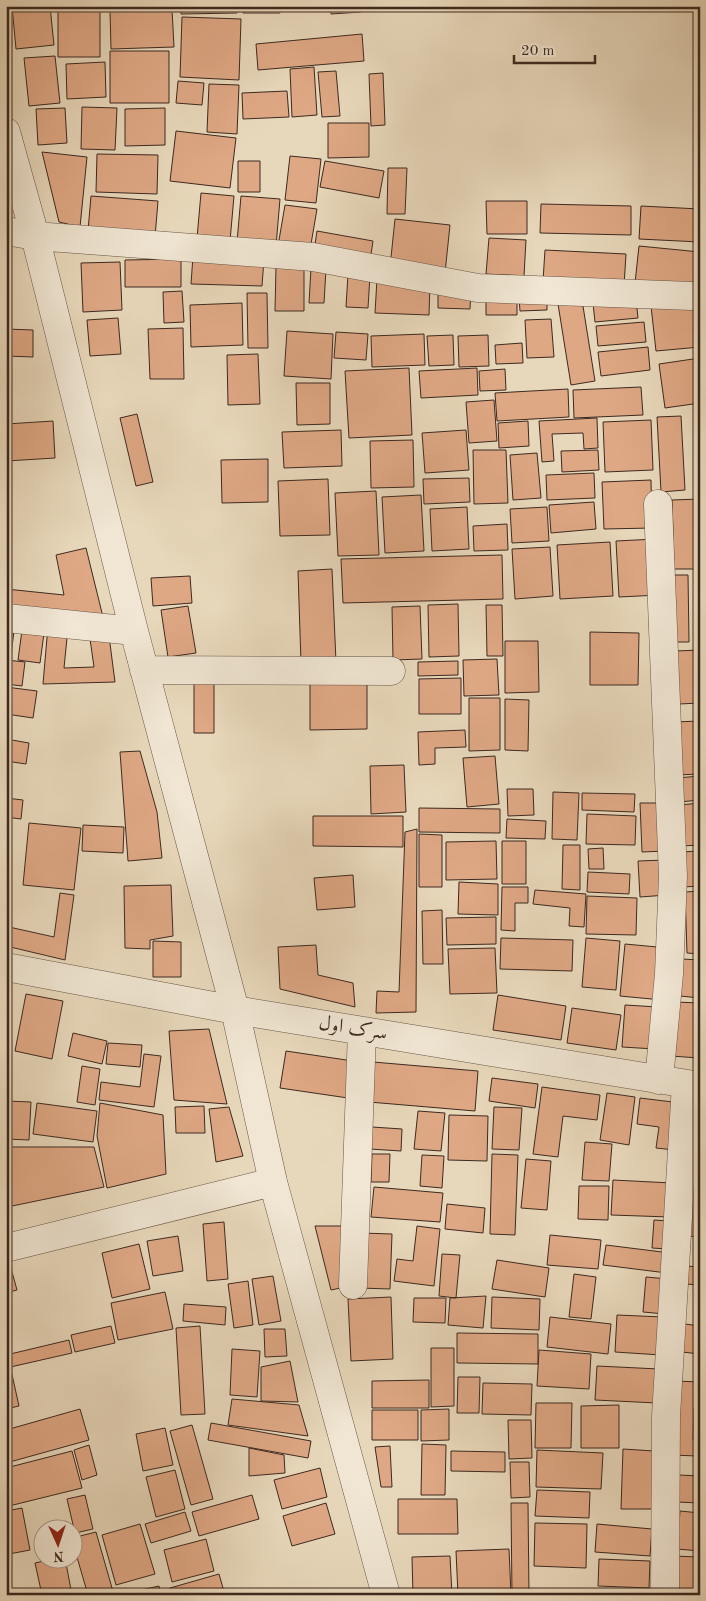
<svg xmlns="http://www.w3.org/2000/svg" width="706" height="1601" viewBox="0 0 706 1601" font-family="'Old Standard TT',Amiri,serif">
	<rect width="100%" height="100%" fill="#e8d8bb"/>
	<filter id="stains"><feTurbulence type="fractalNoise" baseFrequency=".004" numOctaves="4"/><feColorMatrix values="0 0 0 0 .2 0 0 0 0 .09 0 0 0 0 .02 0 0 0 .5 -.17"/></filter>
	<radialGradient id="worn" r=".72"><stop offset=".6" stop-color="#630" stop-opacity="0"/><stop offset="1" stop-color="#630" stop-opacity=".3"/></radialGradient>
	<path fill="#dfa885" stroke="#3d2920" d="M12,6H50L54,45L16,49Z
		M58,6H100V57H58Z
		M181,6H237V13L181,14Z
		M243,6H281L280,13H243Z
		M331,6H361V12L331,14Z
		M172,9L174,47L111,49L110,11Z
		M182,17L241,19L239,80L180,77Z
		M362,34L364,61L258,70L256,44Z
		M110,51H169V103H110Z
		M55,56L60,103L29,106L24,58Z
		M105,62L106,97L67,99L66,64Z
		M314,67L317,115L292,117L290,69Z
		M336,71L340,116L322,117L318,72Z
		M383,73L385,125L371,126L369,74Z
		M178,81L204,83L202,105L176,103Z
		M209,84L239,85L237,134L207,132Z
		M287,91L289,117L243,119L242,93Z
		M82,107L117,108L115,150L81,149Z
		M65,108L67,143L38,145L36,109Z
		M165,108V145L125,146V109Z
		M328,123H369V157L328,158Z
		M176,131L236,138L230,188L170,181Z
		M42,152L87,157L80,227L59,222Z
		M97,154L158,155L157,194L96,192Z
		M290,156L321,159L316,203L285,200Z
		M238,161H260V192H238Z
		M325,161L384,171L379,198L320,187Z
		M388,168H407L405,214H387Z
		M201,193L234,196L230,241L197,238Z
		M91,196L158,201L155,237L88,231Z
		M241,196L280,199L276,246L237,242Z
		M486,201H527V234H487Z
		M541,204L631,206V235L540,233Z
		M285,205L317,209L310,250L278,246Z
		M641,206L700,209V242L639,239Z
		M395,219L450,225L445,273L390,267Z
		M317,231L373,241L370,261L314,251Z
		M489,238L526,240L524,276L486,274Z
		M639,246L700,252V290L635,283Z
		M545,250L626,254L624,286L543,281Z
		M193,256L264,259L262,286L191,284Z
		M181,259V287H125V260Z
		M120,262L122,310L83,312L81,263Z
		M276,266L304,267V311H275Z
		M311,268L326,269L324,303H309Z
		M348,274L370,275L368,308L346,307Z
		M377,279L430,281L429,315L375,313Z
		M438,288H471L470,309L438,308Z
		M182,291L184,322L164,323L163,292Z
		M247,293H267L268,348H248Z
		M517,294V315H486V295Z
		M547,295V310L520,311L519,297Z
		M636,299L638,318L595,322L593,303Z
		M582,300L595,381L571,385L558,304Z
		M700,302V347L656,351L651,306Z
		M242,303L243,345L191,347L190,305Z
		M118,318L121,354L90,356L87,320Z
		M551,319L554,357L527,358L525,320Z
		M644,322L646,342L598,346L596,326Z
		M183,328L184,379H150L148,329Z
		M6,329L33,330V357L6,356Z
		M287,331L333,334L331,379L284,376Z
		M336,332L368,334L366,360L334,358Z
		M424,334L425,365L372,367L371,336Z
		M453,335L454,365L429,366L427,336Z
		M488,335L489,366L459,367L458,336Z
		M522,343L523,363L496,364L495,345Z
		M648,347L650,370L601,376L598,352Z
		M258,354L260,404L228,405L227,355Z
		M700,358V403L665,408L659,364Z
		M409,368L412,435L349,438L345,371Z
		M477,368L478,395L421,398L419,371Z
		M505,369L506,390L480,391L479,371Z
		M296,383H330V424L297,425Z
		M641,387L643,415L574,418L573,390Z
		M568,389L569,417L497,421L495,393Z
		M494,400L497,441L469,443L466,402Z
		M137,414L153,482L136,486L120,418Z
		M681,416L685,490L661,492L657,417Z
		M597,418L598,448L584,449L583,433L552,434L554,461L542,462L539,421Z
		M651,420L653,470L605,472L603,422Z
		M53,421L55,458L6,461V424Z
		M528,421L529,446L499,448L498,423Z
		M341,430L342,466L284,468L282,432Z
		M466,430L469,470L425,473L422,433Z
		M413,440L414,487L371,488L370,441Z
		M473,450H506L508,503L474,504Z
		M598,450L599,470L562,472L561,451Z
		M537,453L541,498L513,500L510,455Z
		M268,459V502L222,503L221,460Z
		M594,473L595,498L547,500L546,475Z
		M469,478L470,502L424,504L423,479Z
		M328,479L330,535L280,536L278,481Z
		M651,480L652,528L604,529L602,482Z
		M376,491L379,555L338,556L335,493Z
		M421,495L424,551L385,553L382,497Z
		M700,499V569H674L672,500Z
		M594,502L596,529L551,533L549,505Z
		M467,507L469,549L432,551L430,509Z
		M547,507L549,541L512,543L510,509Z
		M507,524L508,550L474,551L473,526Z
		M656,539L659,595L619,597L616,541Z
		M610,542L613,596L560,599L557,545Z
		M550,547L553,596L515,599L512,549Z
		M86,548L103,617L6,606V589L64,595L56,555Z
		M502,555L503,599L343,603L341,559Z
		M332,569L336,662L301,663L298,571Z
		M670,575H688L689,642H671Z
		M190,576L192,603L153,606L151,578Z
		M458,604L459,656L429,657L428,605Z
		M486,605H502L503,656H487Z
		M188,606L196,653L168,657L161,610Z
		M420,606L422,659L393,660L392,607Z
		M23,623L45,626L40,663L18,660Z
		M48,626L68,628L64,668L94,667L90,639L109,636L115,682L43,684Z
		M6,630L14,631L11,655L6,654Z
		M590,632L639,633L638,685H590Z
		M505,641H538L539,692L505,693Z
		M700,650V703L679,704L676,651Z
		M497,659L499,695L464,696L463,660Z
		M6,660L25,662L22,686L6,684Z
		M458,661V675L418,676V662Z
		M194,676H214V733H194Z
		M461,678V714H419V679Z
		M310,683H367V729L310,730Z
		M6,687L37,691L33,718L6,714Z
		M469,698H500V750L469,751Z
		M505,699L529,700L528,751L505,750Z
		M700,721V774L676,775L674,722Z
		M465,730L466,747L435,748V764L419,765L418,732Z
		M6,739L29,743L26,764L6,761Z
		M140,751L157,812L162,858L128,861L120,752Z
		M495,756L499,804L467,807L463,758Z
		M404,765L406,812L371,814L370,766Z
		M700,776V800L679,802L677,778Z
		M507,789H533L534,815L508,816Z
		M553,792L579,793L577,840L552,839Z
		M582,793L635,794L634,812L582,810Z
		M6,798L23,800L21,819L6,817Z
		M640,803H664L666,851L642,852Z
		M700,803V845L682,846L680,805Z
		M419,808L500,809V833L419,832Z
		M587,814L636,816L635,845L586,844Z
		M313,816H403V847L313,846Z
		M507,819L546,821L545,839L506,838Z
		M29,823L81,828L74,890L23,885Z
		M83,825L124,827L123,853L82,851Z
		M417,829L416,1012L376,1013L377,991L399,992L405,832Z
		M419,834L442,835V887H419Z
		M496,841L497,879L446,880V842Z
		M502,841H526V884H502Z
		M563,845H580V890L562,889Z
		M603,848L604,869H589L588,849Z
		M700,851V886L683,887L681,852Z
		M665,860L667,895L640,897L638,861Z
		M588,872L630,874L629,894L587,892Z
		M353,875L355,907L317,910L314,878Z
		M459,882L498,884V915L458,914Z
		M171,885L173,936L150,940V949L125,948L124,886Z
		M502,887H528V903H515V931L501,930Z
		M535,890L586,894L584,927L569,926L570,908L533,904Z
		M700,891V954L687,953L685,892Z
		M60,893L74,895L65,960L6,946L9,927L54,937Z
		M587,896L637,898L636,935L586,934Z
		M442,910L443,964H423L422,911Z
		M496,917V944L447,945L446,918Z
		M501,938L573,940L572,971L500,969Z
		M586,938L620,941L616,990L582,987Z
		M153,941L181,942V977H153Z
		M625,944L668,948L662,1000L620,996Z
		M316,945L318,975L353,983L355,1007L280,989L278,947Z
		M495,948L497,993L450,994L448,949Z
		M682,959L700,960V998L680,996Z
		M26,994L63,1001L52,1059L15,1051Z
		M498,995L566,1006L561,1040L493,1030Z
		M675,1002L700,1003L699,1058L671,1056Z
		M625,1005L658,1007L655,1049L622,1047Z
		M572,1008L621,1015L616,1050L567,1043Z
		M209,1029L227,1104L174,1100L169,1031Z
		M73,1033L107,1041L102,1064L68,1056Z
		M108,1043L142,1045L140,1067L106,1064Z
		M286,1051L353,1061L348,1098L280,1088Z
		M144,1054L161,1056L154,1107L99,1100L101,1082L140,1087Z
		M373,1062L478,1071L475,1111L369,1102Z
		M82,1066L100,1069L95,1105L77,1102Z
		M492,1078L538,1084L535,1108L489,1101Z
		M542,1087L600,1095L597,1120L563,1116L558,1157L533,1154Z
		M607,1093L635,1097L629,1145L600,1140Z
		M640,1098L681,1103L675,1150L656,1148L659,1127L637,1124Z
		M6,1101L31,1102L29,1140L6,1139Z
		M37,1103L97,1111L93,1142L33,1134Z
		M100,1103L163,1115L166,1174L107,1188L97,1136Z
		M204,1106L205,1133H176L175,1107Z
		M229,1107L243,1156L216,1162L209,1109Z
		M494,1107L522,1108L519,1150L492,1149Z
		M697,1109H700V1163L688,1161Z
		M418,1111L445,1113L441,1151L414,1149Z
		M449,1115L488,1116L487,1161L448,1160Z
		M372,1127L402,1129L401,1151L370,1149Z
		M585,1142L612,1144L609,1181L582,1180Z
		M6,1147H94L104,1187L12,1206L6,1180Z
		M372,1154H390L389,1182H371Z
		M492,1154L518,1155L515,1235L490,1234Z
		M422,1155L444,1156L442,1188L420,1186Z
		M526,1159L551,1161L547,1210L521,1208Z
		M696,1171L700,1172V1237L688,1236Z
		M613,1180L672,1183L670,1217L611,1215Z
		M579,1186H609L608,1220L578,1219Z
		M374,1187L443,1193L440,1222L371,1217Z
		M447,1204L485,1208L483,1233L445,1229Z
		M654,1220L670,1221L668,1249L652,1248Z
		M224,1222L228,1279L207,1281L203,1224Z
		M315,1226H344L345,1287L331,1290Z
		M417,1226L440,1229L434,1286L394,1281L397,1259L413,1261Z
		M361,1233L392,1234L390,1289L359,1288Z
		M550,1235L601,1240L598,1269L547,1265Z
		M178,1236L183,1271L153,1276L147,1241Z
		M139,1244L150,1289L112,1298L102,1253Z
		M606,1245L670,1253L667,1273L603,1265Z
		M442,1254L460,1255L456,1298L439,1296Z
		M497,1260L549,1268L545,1297L492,1289Z
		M6,1261H9L17,1290L6,1293Z
		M686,1266L700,1267V1285L685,1284Z
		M574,1274L596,1277L591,1319L569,1317Z
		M273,1276L281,1321L259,1325L252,1279Z
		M646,1277L668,1279L665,1314L643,1312Z
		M248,1281L253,1325L234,1328L228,1284Z
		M165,1292L173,1329L118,1340L111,1303Z
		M486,1296L483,1328L448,1325L450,1298Z
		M391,1297L393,1359L351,1361L348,1299Z
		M492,1297L540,1299L539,1330L491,1328Z
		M414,1298H446L445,1323L413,1322Z
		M184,1304L226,1307L225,1325L183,1321Z
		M617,1315L663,1317L661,1355L615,1352Z
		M550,1317L611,1324L608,1354L547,1347Z
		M685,1324L700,1326V1354L682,1352Z
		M111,1326L115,1343L75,1352L71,1335Z
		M200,1326L205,1414L181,1415L176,1328Z
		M264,1329H285L287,1356L265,1357Z
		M457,1333L538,1334V1364L457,1363Z
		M69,1340L72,1353L6,1368V1355Z
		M431,1348H454V1406L431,1407Z
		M232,1349L260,1351L257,1397L230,1395Z
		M539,1350L591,1354L589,1389L537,1386Z
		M290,1361L298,1402L261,1401V1367Z
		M597,1366L659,1369L657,1403L595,1400Z
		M11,1370L19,1406L6,1409V1371Z
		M458,1377H480L479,1413H457Z
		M429,1380V1408H372V1381Z
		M675,1381L700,1382V1408H694L693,1440H697V1456L672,1455Z
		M483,1383L532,1384L531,1415L482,1414Z
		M232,1399L299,1405L308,1436L228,1425Z
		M536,1403H572L571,1448H535Z
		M619,1405V1448H581V1406Z
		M80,1409L89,1440L6,1463V1430Z
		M449,1409V1440L421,1441V1410Z
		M372,1410H418V1440H372Z
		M508,1420H531L532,1458L509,1459Z
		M211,1423L311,1441L308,1458L208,1440Z
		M192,1425L213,1499L191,1505L170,1431Z
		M165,1428L173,1465L143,1471L136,1434Z
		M422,1444L446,1445L445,1495H421Z
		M89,1445L97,1475L82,1480L74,1450Z
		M390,1446L392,1487H381L375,1447Z
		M249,1448L284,1455L285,1473L249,1476Z
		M623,1449L654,1451L652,1509H621Z
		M537,1450L603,1453L601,1489L536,1487Z
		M72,1451L82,1488L9,1506L6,1496V1468Z
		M451,1451L505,1452V1472L451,1471Z
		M510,1462H529L530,1497L511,1498Z
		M320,1468L327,1497L282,1509L274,1480Z
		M175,1470L185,1509L156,1517L146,1477Z
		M679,1475L700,1476V1503L677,1502Z
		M537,1490L590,1492L589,1518L535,1516Z
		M85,1495L93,1529L75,1533L67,1499Z
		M252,1495L259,1519L199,1536L192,1512Z
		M398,1499H457L458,1534H398Z
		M326,1503L335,1534L292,1546L283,1516Z
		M511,1503H528L529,1595H512Z
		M22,1508L30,1550L9,1554L6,1543V1511Z
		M680,1511L700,1513V1551L677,1549Z
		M185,1512L191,1531L151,1543L145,1524Z
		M535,1523L587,1524L586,1568L534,1566Z
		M140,1524L155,1574L116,1585L102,1535Z
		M597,1524L652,1529L650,1556L595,1552Z
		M96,1532L114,1595H88L72,1540V1538Z
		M206,1539L214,1571L172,1582L164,1550Z
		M509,1549L511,1595H458L456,1551Z
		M450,1556L452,1595H413L412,1557Z
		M674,1556L698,1557L695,1595H671Z
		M58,1558H65L72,1595H42L35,1563Z
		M599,1559L650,1561L649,1588L598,1586Z
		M219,1574L225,1595H172L170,1588Z
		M159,1586L161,1595H118Z
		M610,1592L647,1593V1595H610Z"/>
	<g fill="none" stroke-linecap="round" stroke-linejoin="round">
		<g stroke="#685547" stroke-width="29">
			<path id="minor" d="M6,132L35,236L134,631L235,1010L273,1182L386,1595
				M6,231L35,236L313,257L478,288L692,296
				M658,504L673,876L669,974L659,1080
				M6,618L134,631
				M144,670L391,671
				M6,967L235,1010L700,1086
				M6,1248L273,1182
				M353,1285L362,1031
				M665,1595L666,1416L686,1084"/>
		</g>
		<use href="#minor" stroke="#f0e6d3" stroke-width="28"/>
	</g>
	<g text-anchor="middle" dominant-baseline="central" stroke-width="4" stroke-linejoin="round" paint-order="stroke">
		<g font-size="20" fill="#3d2920" stroke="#f0e6d3">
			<text transform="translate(353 1029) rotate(9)">سرک اول</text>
		</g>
	</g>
	<rect width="706" height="1601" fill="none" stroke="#e8d8bb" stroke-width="25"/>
	<rect x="8" y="8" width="691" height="1586" fill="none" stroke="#3d2920" stroke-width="2.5"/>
	<rect x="12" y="12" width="681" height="1576" fill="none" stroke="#3d2920"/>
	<g transform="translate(58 1544) rotate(177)"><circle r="24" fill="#f0e6d3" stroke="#a89a8b"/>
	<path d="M0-4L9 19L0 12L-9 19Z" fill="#8f2418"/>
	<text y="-8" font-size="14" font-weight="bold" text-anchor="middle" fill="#3d2920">N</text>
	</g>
	<path d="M514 55v8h81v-8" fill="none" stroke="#3d2920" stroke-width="2.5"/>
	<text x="521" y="55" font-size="15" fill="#3d2920" stroke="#f0e6d3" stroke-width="4" paint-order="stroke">20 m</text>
	<rect width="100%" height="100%" filter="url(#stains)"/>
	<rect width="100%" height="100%" fill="url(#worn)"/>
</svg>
